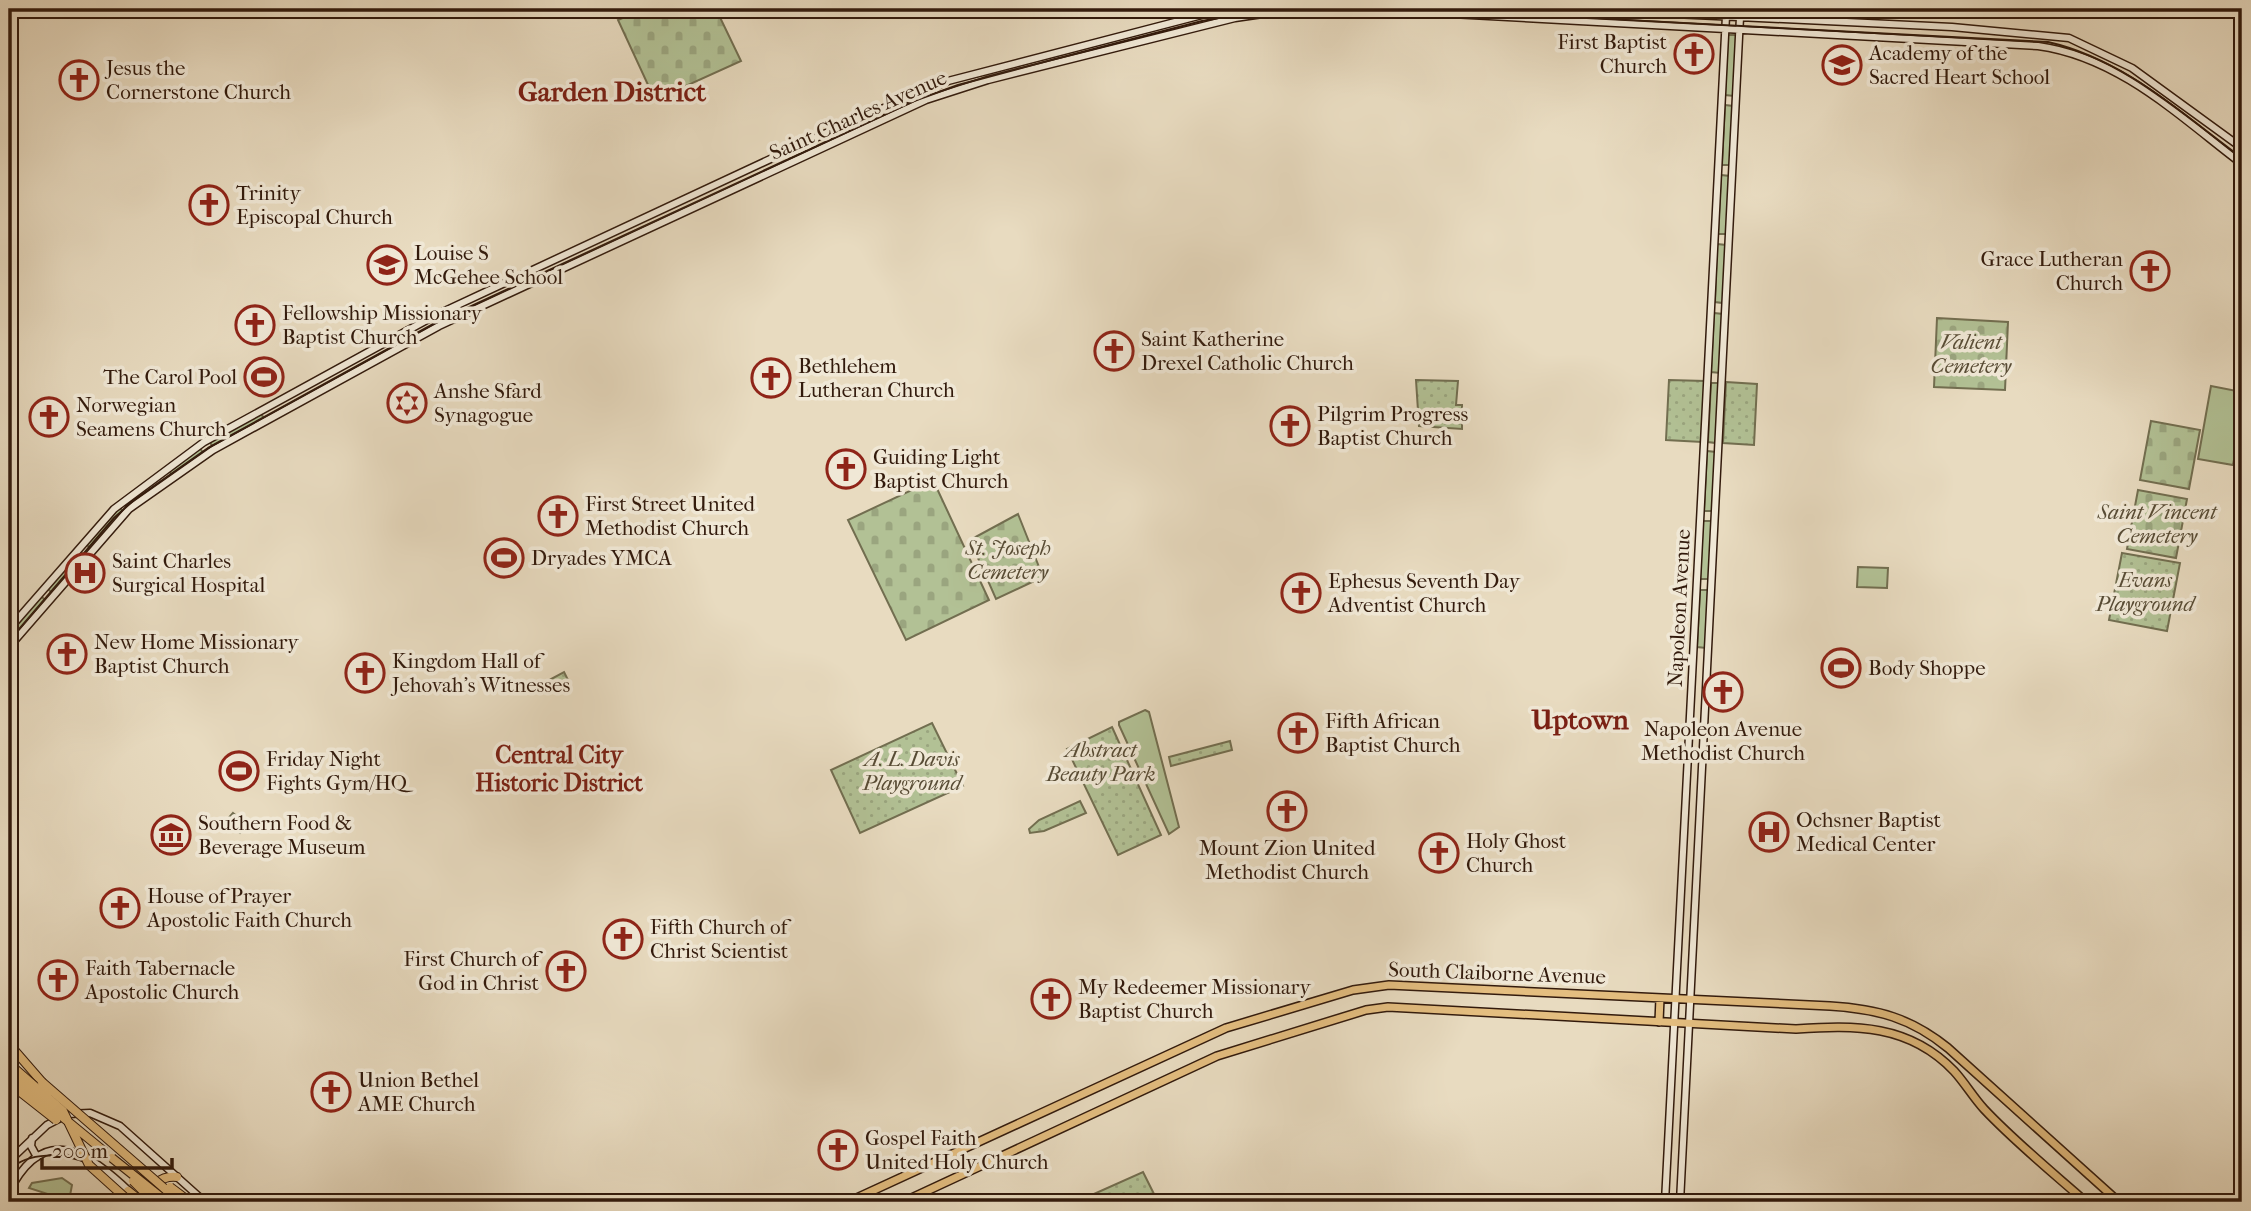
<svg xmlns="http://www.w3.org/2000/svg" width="2251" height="1211" viewBox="0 0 2251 1211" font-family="'IM FELL French Canon',serif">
	<defs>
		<pattern id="cemetery-stones" width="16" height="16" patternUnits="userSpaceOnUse" patternTransform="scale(1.75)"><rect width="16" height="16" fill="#b2c195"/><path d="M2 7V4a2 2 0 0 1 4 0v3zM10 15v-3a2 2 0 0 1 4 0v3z" fill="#9aa57f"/></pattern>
		<pattern id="park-dots" width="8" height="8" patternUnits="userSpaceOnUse" patternTransform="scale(1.75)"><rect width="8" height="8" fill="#b2c195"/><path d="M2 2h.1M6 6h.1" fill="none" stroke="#9aa57f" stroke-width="1.8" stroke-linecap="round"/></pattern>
		<pattern id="garden-furrows" width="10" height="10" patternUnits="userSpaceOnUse" patternTransform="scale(1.75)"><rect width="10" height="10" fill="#b2c195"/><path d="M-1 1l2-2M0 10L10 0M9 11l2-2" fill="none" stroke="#9aa57f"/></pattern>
	</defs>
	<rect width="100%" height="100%" fill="#e8dbc0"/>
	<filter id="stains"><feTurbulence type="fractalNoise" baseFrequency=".00286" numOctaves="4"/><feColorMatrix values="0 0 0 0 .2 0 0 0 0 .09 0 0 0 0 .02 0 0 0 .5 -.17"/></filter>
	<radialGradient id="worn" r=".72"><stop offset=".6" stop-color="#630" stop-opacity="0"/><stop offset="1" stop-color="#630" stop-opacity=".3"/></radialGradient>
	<path fill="#b2c195" stroke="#726e50" stroke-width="2" d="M1728,35H1737L1734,96L1725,95Z
		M1725,105L1733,106L1730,165H1722Z
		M1721,175L1730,176L1727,234H1718Z
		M1717,244L1726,245L1723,303L1715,302Z
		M1714,313L1723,314L1720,373L1711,372Z
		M1711,383H1719L1716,443L1708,442Z
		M2211,386L2242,392V418L2233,465L2198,459Z
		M261,413L264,419L213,448L210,442Z
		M200,448L203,453L172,475L168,470Z
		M1707,451L1716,452L1713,511H1704Z
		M119,506L123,512L91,549L85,543Z
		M1703,521H1712L1709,579H1700Z
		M80,551L85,556L53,594L48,589Z
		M1858,567L1888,568L1887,588L1857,587Z
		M1700,590H1708L1706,648L1697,647Z
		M41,596L46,601L14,638L9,634Z
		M1145,710L1149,712L1179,827L1169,834L1119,725V722Z
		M62,1178L72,1185L69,1201L29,1188L32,1183Z"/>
	<path fill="url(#cemetery-stones)" stroke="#726e50" stroke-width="2" d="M643,9H716L741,61L655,100L618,20Z
		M1937,318L2008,322L2005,390L1934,387Z
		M2151,421L2200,430L2189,489L2140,480Z
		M933,480L989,600L906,640L848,520Z
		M2138,490L2187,499L2176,558L2127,549Z
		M1018,514L1043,577L996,599L970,540Z"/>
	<path fill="url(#park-dots)" stroke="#726e50" stroke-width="2" d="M1416,380L1458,381L1456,405H1462V429L1419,426Z
		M1669,380L1705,381L1702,442L1666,440Z
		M1726,382L1757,384L1754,445L1723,443Z
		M2122,553L2180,563L2167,631L2109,620Z
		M564,672L568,680L544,693L540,685Z
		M932,723L963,786L860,833L831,770Z
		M1112,727L1161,835L1118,855L1067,749Z
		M1230,741L1232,750L1171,766L1169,757Z
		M1080,801L1086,813L1044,831L1030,833L1029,829L1039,820Z
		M1143,1172L1158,1202H1076Z"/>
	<path fill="url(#garden-furrows)" stroke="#726e50" stroke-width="2" d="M233,813L248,825L240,833L226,821Z"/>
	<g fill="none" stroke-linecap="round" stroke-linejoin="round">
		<g stroke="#321a0c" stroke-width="9">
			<path id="secondary" d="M1567,9L1952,27L2069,38L2132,68L2242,148
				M9,629L114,509L204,442L434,316L839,127L948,81L1225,9
				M9,647L129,509L213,450L439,326L926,100L988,80L1235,18L1276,12L1377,10L2038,46C2119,57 2180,117 2242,164
				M32,1138L31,1146L37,1157
				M9,1161L47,1125L68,1114L90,1113L120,1126L205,1202
				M9,1192C44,1122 87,1151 131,1193
				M1665,1202L1726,16
				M1680,1202L1740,17"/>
		</g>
		<g stroke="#321a0c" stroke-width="10">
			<path id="primary" d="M1659,1022L1660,998
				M848,1202L1226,1028L1353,990L1389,985L1830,1006C1878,1009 1911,1018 1948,1048L2119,1202
				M903,1202L1217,1056L1366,1010L1388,1007L1796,1029C1855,1025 1909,1024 1954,1071C1965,1083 1973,1097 1984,1109C2015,1142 2052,1172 2086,1202"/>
		</g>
		<g stroke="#321a0c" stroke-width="10">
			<path id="motorway" d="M9,1044L42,1082
				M128,1191L142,1202
				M146,1202C146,1187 162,1175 177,1177"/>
		</g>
		<use href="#secondary" stroke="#f0e8d6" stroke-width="6"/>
		<use href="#primary" stroke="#e4be80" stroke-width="7"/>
		<use href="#motorway" stroke="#e4be80" stroke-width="8"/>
		<path stroke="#321a0c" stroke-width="2" d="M1414,9L2048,42C2123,59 2181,113 2242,158
			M9,641L114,518L134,500L208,448L437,322L914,101L958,85L1055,59L1202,21L1269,9
			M9,1170C29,1151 63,1153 87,1163"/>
		<g stroke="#321a0c" stroke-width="10" stroke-linecap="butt">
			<path id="motorway-bridge" d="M14,1068L63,1111L89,1165L130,1202
				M9,1073L105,1152
				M42,1082L180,1202
				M9,1083L56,1120
				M112,1158L167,1202
				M133,1181L154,1202
				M170,1187L190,1202"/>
		</g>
		<use href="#motorway-bridge" stroke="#e4be80" stroke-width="8"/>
	</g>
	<defs>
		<g id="church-ring" transform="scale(2.0125)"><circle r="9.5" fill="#f0e8d6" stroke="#8f2418" stroke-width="1.5"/><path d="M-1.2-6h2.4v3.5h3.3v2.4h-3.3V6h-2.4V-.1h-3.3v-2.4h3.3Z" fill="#8f2418"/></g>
		<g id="school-ring" transform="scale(2.0125)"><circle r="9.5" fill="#f0e8d6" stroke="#8f2418" stroke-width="1.5"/><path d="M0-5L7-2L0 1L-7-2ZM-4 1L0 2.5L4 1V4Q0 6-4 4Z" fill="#8f2418"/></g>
		<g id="stadium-ring" transform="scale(2.0125)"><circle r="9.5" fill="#f0e8d6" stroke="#8f2418" stroke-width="1.5"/><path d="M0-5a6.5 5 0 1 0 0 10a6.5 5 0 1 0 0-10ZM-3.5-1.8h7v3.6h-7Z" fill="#8f2418"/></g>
		<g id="synagogue-ring" transform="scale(2.0125)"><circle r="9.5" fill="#f0e8d6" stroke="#8f2418" stroke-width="1.5"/><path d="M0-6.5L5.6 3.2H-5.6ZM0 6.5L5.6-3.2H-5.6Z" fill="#8f2418"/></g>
		<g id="hospital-ring" transform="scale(2.0125)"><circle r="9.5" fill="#f0e8d6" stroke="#8f2418" stroke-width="1.5"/><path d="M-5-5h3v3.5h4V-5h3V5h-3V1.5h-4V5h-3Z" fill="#8f2418"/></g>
		<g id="museum-ring" transform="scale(2.0125)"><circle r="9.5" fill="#f0e8d6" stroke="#8f2418" stroke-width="1.5"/><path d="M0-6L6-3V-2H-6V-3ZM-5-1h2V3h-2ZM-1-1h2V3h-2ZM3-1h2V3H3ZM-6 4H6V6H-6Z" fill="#8f2418"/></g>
	</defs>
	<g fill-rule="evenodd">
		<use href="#church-ring" x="1694" y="54"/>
		<use href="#school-ring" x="1842" y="65"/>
		<use href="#church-ring" x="79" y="80"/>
		<use href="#church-ring" x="209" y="205"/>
		<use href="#school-ring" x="387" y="265"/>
		<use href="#church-ring" x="2150" y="271"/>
		<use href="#church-ring" x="255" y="325"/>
		<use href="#church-ring" x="1114" y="351"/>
		<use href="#stadium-ring" x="264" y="377"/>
		<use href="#church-ring" x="771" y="378"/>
		<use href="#synagogue-ring" x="407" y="403"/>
		<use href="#church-ring" x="49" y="417"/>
		<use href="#church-ring" x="1290" y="426"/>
		<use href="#church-ring" x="846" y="469"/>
		<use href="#church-ring" x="558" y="516"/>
		<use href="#stadium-ring" x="504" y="558"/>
		<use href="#hospital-ring" x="85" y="573"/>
		<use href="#church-ring" x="1301" y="593"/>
		<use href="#church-ring" x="67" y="654"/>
		<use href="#stadium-ring" x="1841" y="668"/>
		<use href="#church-ring" x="365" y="673"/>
		<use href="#church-ring" x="1723" y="692"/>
		<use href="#church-ring" x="1298" y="733"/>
		<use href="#stadium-ring" x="239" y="771"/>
		<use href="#church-ring" x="1287" y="811"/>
		<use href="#hospital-ring" x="1769" y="832"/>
		<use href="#museum-ring" x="171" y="835"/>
		<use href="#church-ring" x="1439" y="853"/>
		<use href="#church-ring" x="120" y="908"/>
		<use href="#church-ring" x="623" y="939"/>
		<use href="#church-ring" x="566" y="971"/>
		<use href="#church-ring" x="58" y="980"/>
		<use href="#church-ring" x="1051" y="999"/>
		<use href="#church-ring" x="331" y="1092"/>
		<use href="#church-ring" x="838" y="1150"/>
	</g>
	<g text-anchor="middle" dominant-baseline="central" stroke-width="7" stroke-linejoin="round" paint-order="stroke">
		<g font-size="21" fill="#321a0c" stroke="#f0e8d6" text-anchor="start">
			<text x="1667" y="42" text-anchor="end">First Baptist<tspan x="1667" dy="24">Church</tspan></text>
			<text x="1869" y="53">Academy of the<tspan x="1869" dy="24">Sacred Heart School</tspan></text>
			<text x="106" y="68">Jesus the<tspan x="106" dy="24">Cornerstone Church</tspan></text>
			<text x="236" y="193">Trinity<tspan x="236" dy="24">Episcopal Church</tspan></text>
			<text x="414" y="253">Louise S<tspan x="414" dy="24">McGehee School</tspan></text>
			<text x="2123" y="259" text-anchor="end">Grace Lutheran<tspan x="2123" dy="24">Church</tspan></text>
			<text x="282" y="313">Fellowship Missionary<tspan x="282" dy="24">Baptist Church</tspan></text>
			<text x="1141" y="339">Saint Katherine<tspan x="1141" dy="24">Drexel Catholic Church</tspan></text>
			<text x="798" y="366">Bethlehem<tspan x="798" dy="24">Lutheran Church</tspan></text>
			<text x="237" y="377" text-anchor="end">The Carol Pool</text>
			<text x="434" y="391">Anshe Sfard<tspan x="434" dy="24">Synagogue</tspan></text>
			<text x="76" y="405">Norwegian<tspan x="76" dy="24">Seamens Church</tspan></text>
			<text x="1317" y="414">Pilgrim Progress<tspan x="1317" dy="24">Baptist Church</tspan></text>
			<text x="873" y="457">Guiding Light<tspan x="873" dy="24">Baptist Church</tspan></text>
			<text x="585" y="504">First Street United<tspan x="585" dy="24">Methodist Church</tspan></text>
			<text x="531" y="558">Dryades YMCA</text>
			<text x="112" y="561">Saint Charles<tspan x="112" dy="24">Surgical Hospital</tspan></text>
			<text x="1328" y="581">Ephesus Seventh Day<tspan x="1328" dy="24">Adventist Church</tspan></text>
			<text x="94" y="642">New Home Missionary<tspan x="94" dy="24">Baptist Church</tspan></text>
			<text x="392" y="661">Kingdom Hall of<tspan x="392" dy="24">Jehovah’s Witnesses</tspan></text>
			<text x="1868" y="668">Body Shoppe</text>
			<text x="1325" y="721">Fifth African<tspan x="1325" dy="24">Baptist Church</tspan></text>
			<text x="1723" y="729" text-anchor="middle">Napoleon Avenue<tspan x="1723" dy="24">Methodist Church</tspan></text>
			<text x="266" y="759">Friday Night<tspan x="266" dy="24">Fights Gym/HQ</tspan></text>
			<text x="1796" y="820">Ochsner Baptist<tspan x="1796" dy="24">Medical Center</tspan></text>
			<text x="198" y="823">Southern Food &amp;<tspan x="198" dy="24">Beverage Museum</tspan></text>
			<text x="1466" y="841">Holy Ghost<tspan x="1466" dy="24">Church</tspan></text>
			<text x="1287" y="848" text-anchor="middle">Mount Zion United<tspan x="1287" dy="24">Methodist Church</tspan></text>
			<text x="147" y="896">House of Prayer<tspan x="147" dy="24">Apostolic Faith Church</tspan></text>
			<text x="650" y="927">Fifth Church of<tspan x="650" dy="24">Christ Scientist</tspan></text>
			<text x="539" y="959" text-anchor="end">First Church of<tspan x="539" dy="24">God in Christ</tspan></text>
			<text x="85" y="968">Faith Tabernacle<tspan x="85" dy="24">Apostolic Church</tspan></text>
			<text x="1078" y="987">My Redeemer Missionary<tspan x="1078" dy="24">Baptist Church</tspan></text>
			<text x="358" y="1080">Union Bethel<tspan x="358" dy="24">AME Church</tspan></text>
			<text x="865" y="1138">Gospel Faith<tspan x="865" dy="24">United Holy Church</tspan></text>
		</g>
		<g font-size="21" fill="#321a0c" stroke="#f0e8d6">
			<text transform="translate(858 115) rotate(-24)">Saint Charles Avenue</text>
			<text transform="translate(1679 608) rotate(-87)">Napoleon Avenue</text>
			<text transform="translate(1497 973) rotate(2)">South Claiborne Avenue</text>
		</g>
		<g font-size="21" font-style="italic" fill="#584c35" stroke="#f0e8d6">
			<text x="1971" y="342">Valient<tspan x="1971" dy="24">Cemetery</tspan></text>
			<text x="2157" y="512">Saint Vincent<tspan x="2157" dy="24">Cemetery</tspan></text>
			<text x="1008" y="548">St. Joseph<tspan x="1008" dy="24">Cemetery</tspan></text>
			<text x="2145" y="580">Evans<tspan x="2145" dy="24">Playground</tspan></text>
			<text x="1101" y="750">Abstract<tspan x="1101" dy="24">Beauty Park</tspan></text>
			<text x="912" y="759">A. L. Davis<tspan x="912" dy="24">Playground</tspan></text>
		</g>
		<g font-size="24" font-weight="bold" fill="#7a1f14" stroke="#f0e8d6">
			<text x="559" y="755">Central City<tspan x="559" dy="28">Historic District</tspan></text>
		</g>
		<g font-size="28" font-weight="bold" fill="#7a1f14" stroke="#f0e8d6">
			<text x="612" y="91">Garden District</text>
			<text x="1580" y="719">Uptown</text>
		</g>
	</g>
	<rect width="2251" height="1211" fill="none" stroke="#e8dbc0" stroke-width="35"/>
	<rect x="10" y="10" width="2230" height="1190" fill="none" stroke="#321a0c" stroke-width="3.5"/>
	<rect x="18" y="18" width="2216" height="1176" fill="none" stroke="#321a0c" stroke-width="2"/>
	<path d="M42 1158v10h130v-10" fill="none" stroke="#321a0c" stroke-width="3.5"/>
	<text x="52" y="1158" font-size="21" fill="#321a0c" stroke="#f0e8d6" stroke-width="5" paint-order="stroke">200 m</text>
	<rect width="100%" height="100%" filter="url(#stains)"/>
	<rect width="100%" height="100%" fill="url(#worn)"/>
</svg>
